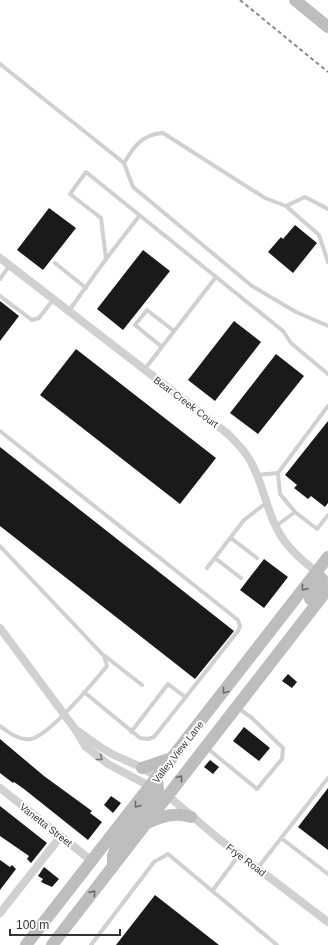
<svg xmlns="http://www.w3.org/2000/svg" width="328" height="945" viewBox="0 0 328 945" font-family="Arial,sans-serif">
	<rect width="100%" height="100%" fill="#fff"/>
	<path fill="#1a1a1a" d="M49,208L76,228L43,270L17,250Z
		M295,225L317,243L293,273L268,252L281,237L283,239Z
		M143,250L170,271L123,330L97,309Z
		M0,301L19,316L0,341Z
		M234,321L261,342L215,401L188,380Z
		M76,349L216,458L180,504L40,395Z
		M276,354L304,376L258,434L230,413Z
		M328,421V503L325,507L311,496L308,499L294,488L297,485L285,475Z
		M0,447L234,631L195,679L0,526Z
		M264,559L288,577L264,608L240,590Z
		M288,674L297,682L292,688L282,681Z
		M244,727L270,748L259,761L233,741Z
		M0,739L44,776L92,811L90,813L102,822L88,840L24,789L14,782L13,783L0,773Z
		M210,760L219,767L213,774L204,767Z
		M328,788V850L298,827Z
		M111,796L121,803L113,813L104,805Z
		M0,806L47,843L31,863L27,859L29,856L0,836Z
		M0,860L10,867L12,865L16,869L0,890Z
		M44,867L59,879L52,887L41,882L43,879L38,876Z
		M155,895L219,945H116Z"/>
	<g fill="none" stroke-linecap="round" stroke-linejoin="round">
		<path stroke="#d0d0d0" stroke-width="4" d="M0,64L124,163
			M286,206L305,197L328,209
			M106,259L140,215
			M328,262L319,235L286,206L265,198L163,133C143,134 134,146 124,163L133,187L252,286L296,312L328,326
			M55,263L86,288
			M0,279L9,266
			M0,296L32,320L39,318L53,300
			M68,312L106,259L101,218L70,194L86,172L283,331L291,343L328,374
			M162,347L135,325L147,310L174,331
			M144,370L216,277
			M0,431L238,620L240,626L238,631L154,737L148,739L140,738L84,692
			M278,473L328,406
			M257,475L278,473L280,494L295,512
			M276,526L295,512L317,529L328,515
			M231,538L257,558
			M0,546L104,656L107,666C93,683 51,734 31,739C20,741 8,732 0,726
			M215,558L241,578
			M207,568L244,520L266,503
			M105,656L142,685
			M131,732L168,684L185,697
			M207,748L257,789L282,759L283,748L252,718L238,708
			M281,838L328,874
			M257,869L328,778
			M213,890L239,855
			M91,945L154,862L168,854L277,945"/>
		<path stroke="#d0d0d0" stroke-width="8" d="M0,258L228,434C235,441 243,449 248,457C264,482 266,514 283,539C295,556 312,568 328,581
			M0,628L75,729L85,746L108,764L153,788
			M75,729C88,738 100,748 114,755C126,761 153,770 159,781
			M0,788L92,861
			M167,795L219,839L328,922
			M0,913L61,836"/>
		<path stroke="#bdbdbd" stroke-width="12" d="M295,0L328,27
			M310,599L319,587L322,580L317,572
			M142,768L172,758
			M147,823C162,816 175,812 191,817
			M113,867V856L116,847L152,802L158,791L157,778
			M26,945L328,557
			M52,945L328,589"/>
		<path stroke="#888" stroke-width="2" stroke-dasharray="4 3" stroke-linecap="butt" d="M240,0L328,72"/>
	</g>
	<defs><path id="oneway-chevron" d="M-2-3.5L2.5 0L-2 3.5" fill="none" stroke-width="1.6" stroke-linecap="round" stroke-linejoin="round"/></defs>
	<g stroke="#6a6a6a">
		<use href="#oneway-chevron" transform="translate(304 588) rotate(128)"/>
		<use href="#oneway-chevron" transform="translate(225 691) rotate(128)"/>
		<use href="#oneway-chevron" transform="translate(180 778) rotate(-52)"/>
		<use href="#oneway-chevron" transform="translate(137 805) rotate(128)"/>
		<use href="#oneway-chevron" transform="translate(93 893) rotate(-51)"/>
	</g>
	<use stroke="#7a7a7a" href="#oneway-chevron" transform="translate(100 758) rotate(38)"/>
	<g text-anchor="middle" dominant-baseline="central" stroke-width="4" stroke-linejoin="round" paint-order="stroke">
		<g font-size="10" fill="#333" stroke="#fff">
			<text transform="translate(186 402) rotate(37)">Bear Creek Court</text>
			<text transform="translate(178 752) rotate(-52)">Valley View Lane</text>
			<text transform="translate(46 825) rotate(38)">Vanetta Street</text>
			<text transform="translate(246 860) rotate(37)">Frye Road</text>
		</g>
	</g>
	<path d="M10 929v6h110v-6" fill="none" stroke="#333333" stroke-width="2"/>
	<text x="16" y="929" font-size="12" fill="#333333" stroke="#ffffff" stroke-width="3" paint-order="stroke">100 m</text>
</svg>
